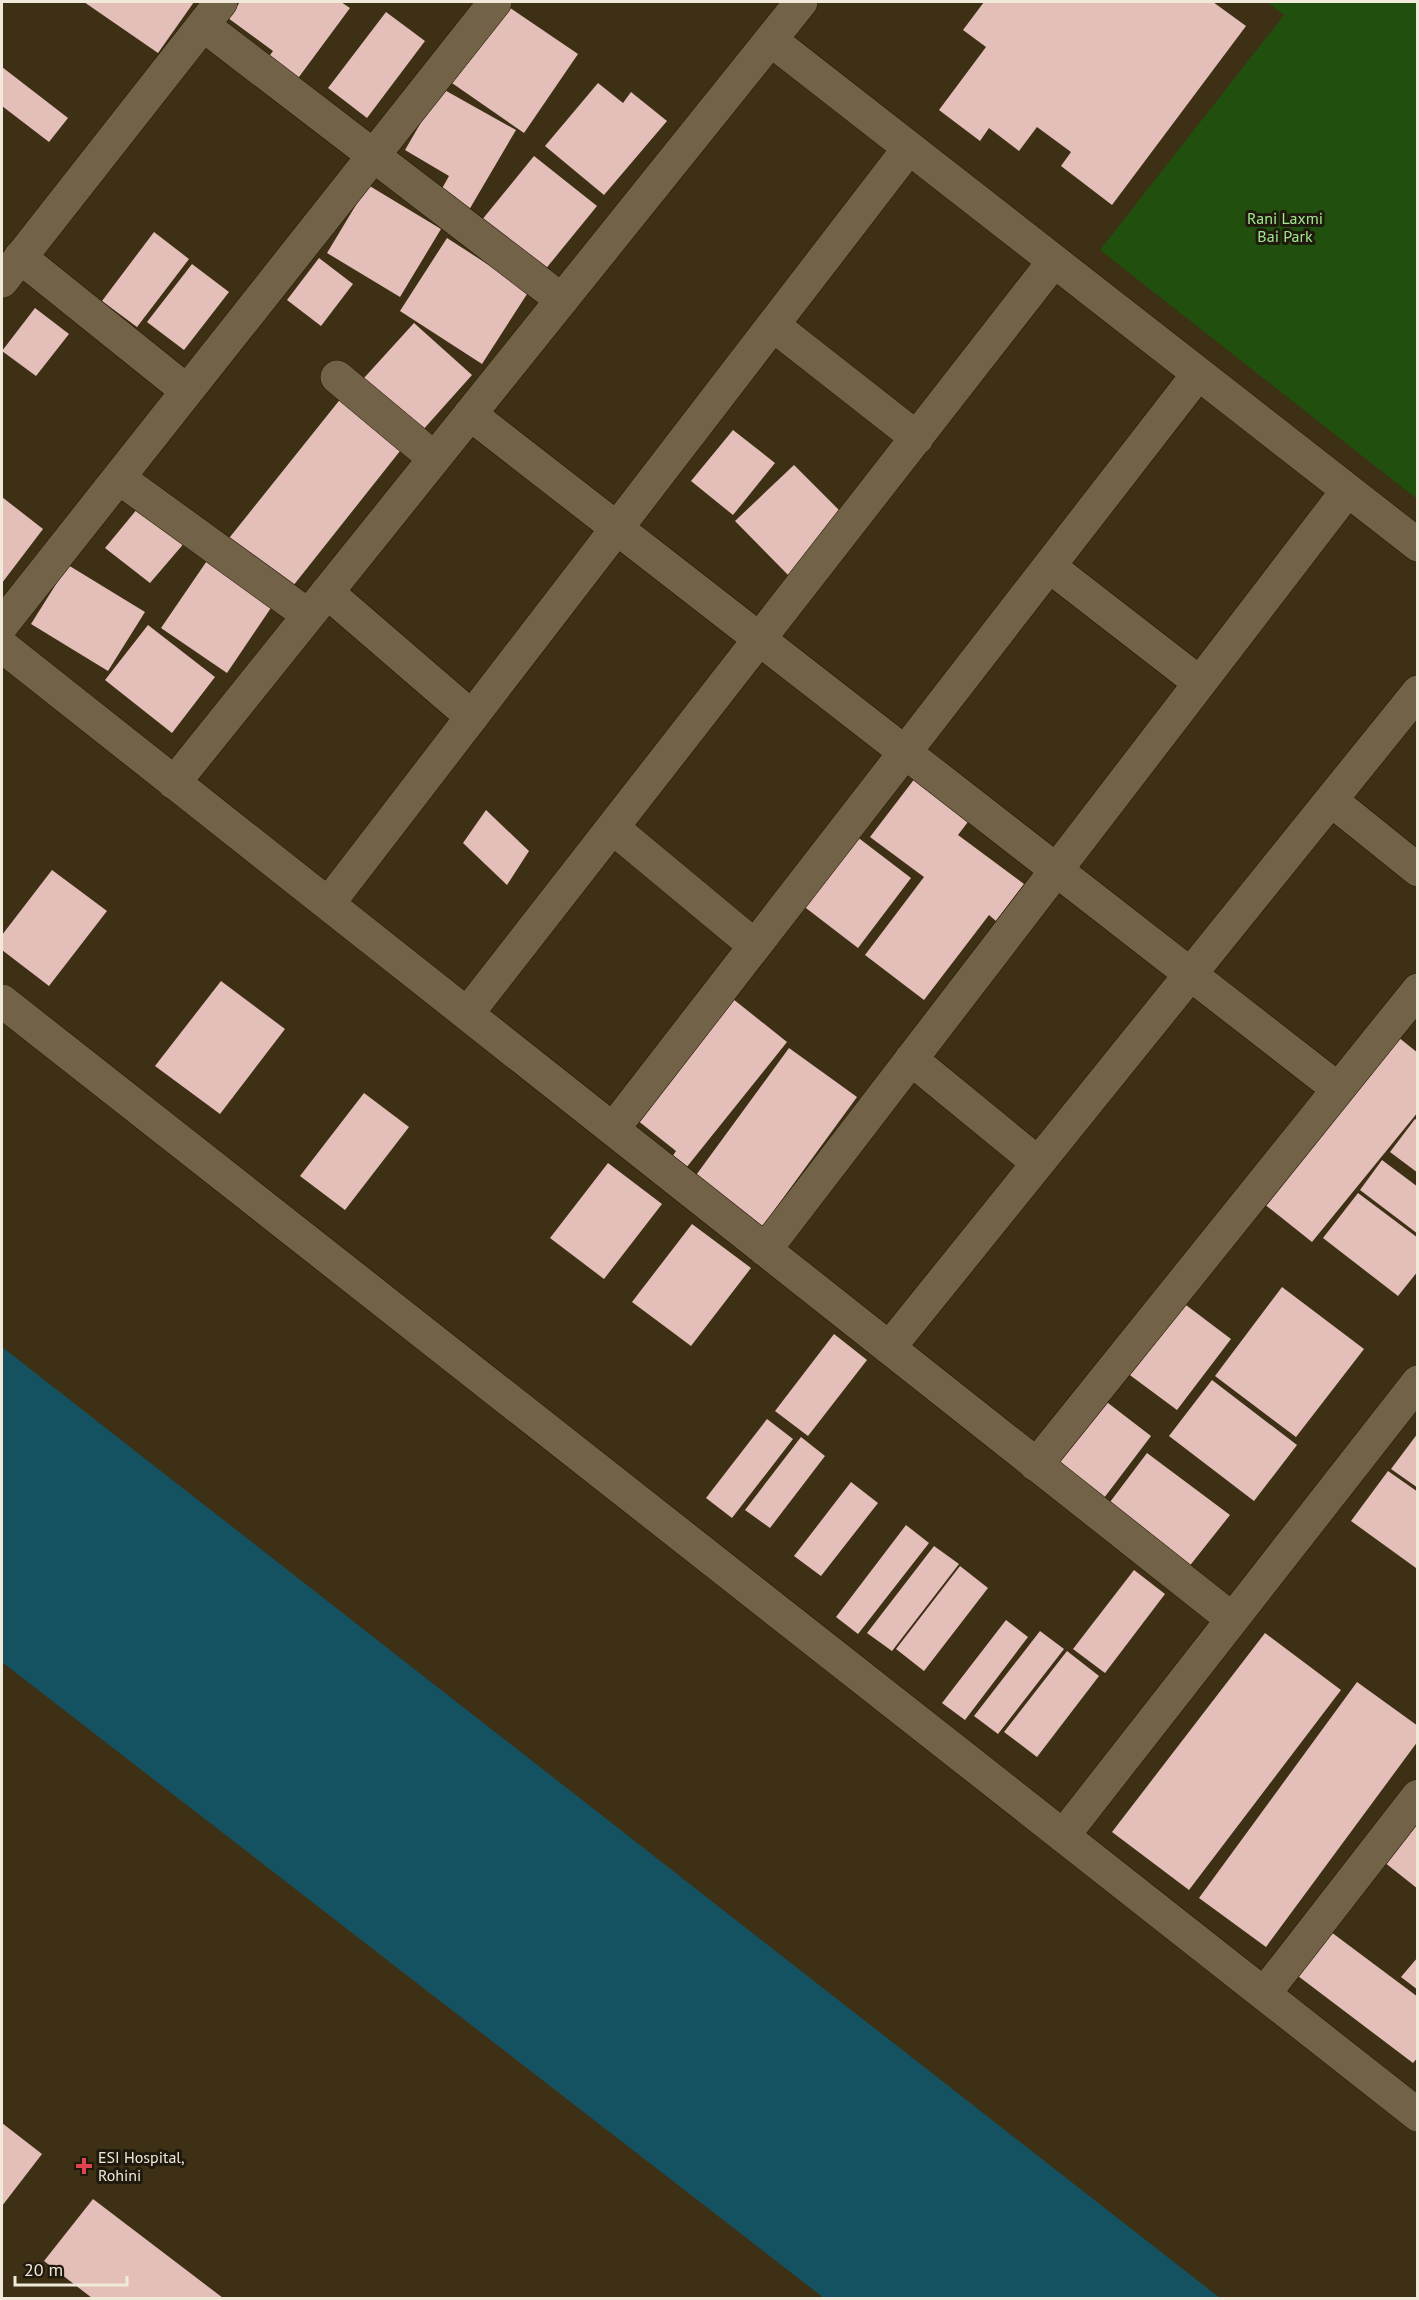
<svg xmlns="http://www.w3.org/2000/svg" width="1419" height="2300" viewBox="0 0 1419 2300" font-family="'PT Sans',sans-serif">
	<rect width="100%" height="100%" fill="#3d3015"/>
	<path fill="#204f0e" d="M1267,2H1417V499L1100,250L1284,15Z"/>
	<path fill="#155261" d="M2,1347L1220,2298H824L2,1662Z"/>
	<path fill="#e4beb8" d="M84,2H194L158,53Z
		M240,2H341L350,8L296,81L267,59L273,51L228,18Z
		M984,2H1213L1246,26L1112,205L1061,166L1071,152L1037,127L1019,151L989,128L980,141L939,110L986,47L963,30Z
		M503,3L578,54L524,133L449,81Z
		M386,12L425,41L367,118L328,88Z
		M2,67L68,118L49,142L2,106Z
		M598,83L623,103L631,92L667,121L604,195L545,146Z
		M441,88L516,130L469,210L440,192L449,176L405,150Z
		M534,156L597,206L544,271L481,221Z
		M368,185L441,229L400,297L327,253Z
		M154,232L189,259L137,327L102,301Z
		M447,238L529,291L482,364L400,311Z
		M319,258L353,284L321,326L287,300Z
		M192,264L229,292L184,350L147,322Z
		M35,308L69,334L36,376L2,351Z
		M414,323L472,375L413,441L354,389Z
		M342,397L404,446L289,591L226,542Z
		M733,430L775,463L733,515L691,481Z
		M794,465L850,521L791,578L735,521Z
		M2,497L43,529L2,583Z
		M138,508L186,541L150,583L105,548Z
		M213,552L279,596L227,673L161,628Z
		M68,565L145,612L108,671L31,624Z
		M148,625L215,677L172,733L105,680Z
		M919,773L974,814L958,835L1024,884L996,921L989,915L924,1000L865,955L924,877L870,837Z
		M486,810L529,851L507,885L463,843Z
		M856,836L911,878L858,948L802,905Z
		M52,870L107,911L49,986L2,950V935Z
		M221,981L285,1029L220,1114L155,1066Z
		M728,995L787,1042L686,1168L672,1157L676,1151L632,1116Z
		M1393,1033L1418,1053V1112L1312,1242L1258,1199Z
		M789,1048L857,1097L759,1231L691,1182Z
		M364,1093L409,1127L345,1210L300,1176Z
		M1415,1119L1418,1121V1173L1390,1152Z
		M1382,1160L1418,1187V1234L1360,1190Z
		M608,1163L662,1204L604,1279L550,1238Z
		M1358,1193L1418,1238V1271L1398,1296L1323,1238Z
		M692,1224L751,1268L691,1346L632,1302Z
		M1282,1287L1364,1349L1296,1437L1215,1376Z
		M1174,1296L1231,1339L1177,1410L1119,1367Z
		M834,1334L867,1360L808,1436L775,1411Z
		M1212,1380L1297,1445L1254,1501L1169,1436Z
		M1095,1393L1151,1436L1104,1498L1047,1454Z
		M767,1419L793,1439L732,1518L706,1498Z
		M1418,1433V1488L1391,1469Z
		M801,1437L825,1456L770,1528L745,1510Z
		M1147,1453L1230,1515L1188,1568L1107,1506Z
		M1388,1471L1418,1492L1416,1568L1351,1521Z
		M851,1482L878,1503L821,1576L794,1556Z
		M906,1525L929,1543L858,1634L836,1617Z
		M934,1546L959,1564L892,1651L867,1633Z
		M960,1566L988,1588L924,1671L896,1649Z
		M1134,1570L1165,1594L1105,1673L1073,1649Z
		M1006,1620L1028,1637L965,1720L942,1703Z
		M1040,1631L1064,1649L998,1734L974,1716Z
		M1265,1633L1341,1690L1189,1890L1112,1832Z
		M1067,1651L1099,1676L1037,1757L1004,1732Z
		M1357,1682L1418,1726V1741L1266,1947L1199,1898Z
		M1418,1811V1889L1379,1858Z
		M1331,1932L1418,1997V2057L1413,2063L1298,1976Z
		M1418,1957V1990L1401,1977Z
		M2,2123L42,2154L2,2206Z
		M93,2199L223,2298H92L44,2261Z"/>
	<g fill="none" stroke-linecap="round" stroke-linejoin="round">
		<g stroke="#241700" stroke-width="34">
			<path id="minor" d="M203,25L562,300
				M771,40L1418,545
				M20,257L187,391
				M2,281L221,2
				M773,325L917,438
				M337,377L434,458
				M470,414L1338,1089
				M119,478L308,615
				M1049,566L1200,683
				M327,592L472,717
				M2,625L495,2
				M2,646L1232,1619
				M174,783L801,2
				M1331,800L1418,870
				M613,828L755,946
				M328,904L909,148
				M2,1001L1418,2115
				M467,1014L1054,261
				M911,1059L1038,1163
				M613,1129L1198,374
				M765,1250L1347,491
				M889,1348L1418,692
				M1036,1465L1418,990
				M1063,1836L1418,1382
				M1264,1994L1418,1796"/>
		</g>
		<use href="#minor" stroke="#726348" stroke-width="33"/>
	</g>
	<path fill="#e0444e" stroke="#1f190e" stroke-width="2" d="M81 2157h6v6h6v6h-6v6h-6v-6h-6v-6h6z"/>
	<g text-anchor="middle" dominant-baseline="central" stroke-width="6" stroke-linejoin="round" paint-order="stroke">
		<g font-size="16" fill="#a3e88f" stroke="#1f190e">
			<text x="1285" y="218">Rani Laxmi<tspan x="1285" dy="18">Bai Park</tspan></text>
		</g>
		<g font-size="16" fill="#f1e9d9" stroke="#1f190e" text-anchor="start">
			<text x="98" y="2157">ESI Hospital,<tspan x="98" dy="18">Rohini</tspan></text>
		</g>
	</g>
	<rect width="1419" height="2300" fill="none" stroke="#f1e9d9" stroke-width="6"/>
	<path d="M15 2276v9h112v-9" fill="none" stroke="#f1e9d9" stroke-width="3"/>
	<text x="24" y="2276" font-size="18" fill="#f1e9d9" stroke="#1f190e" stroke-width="4.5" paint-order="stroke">20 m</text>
</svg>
